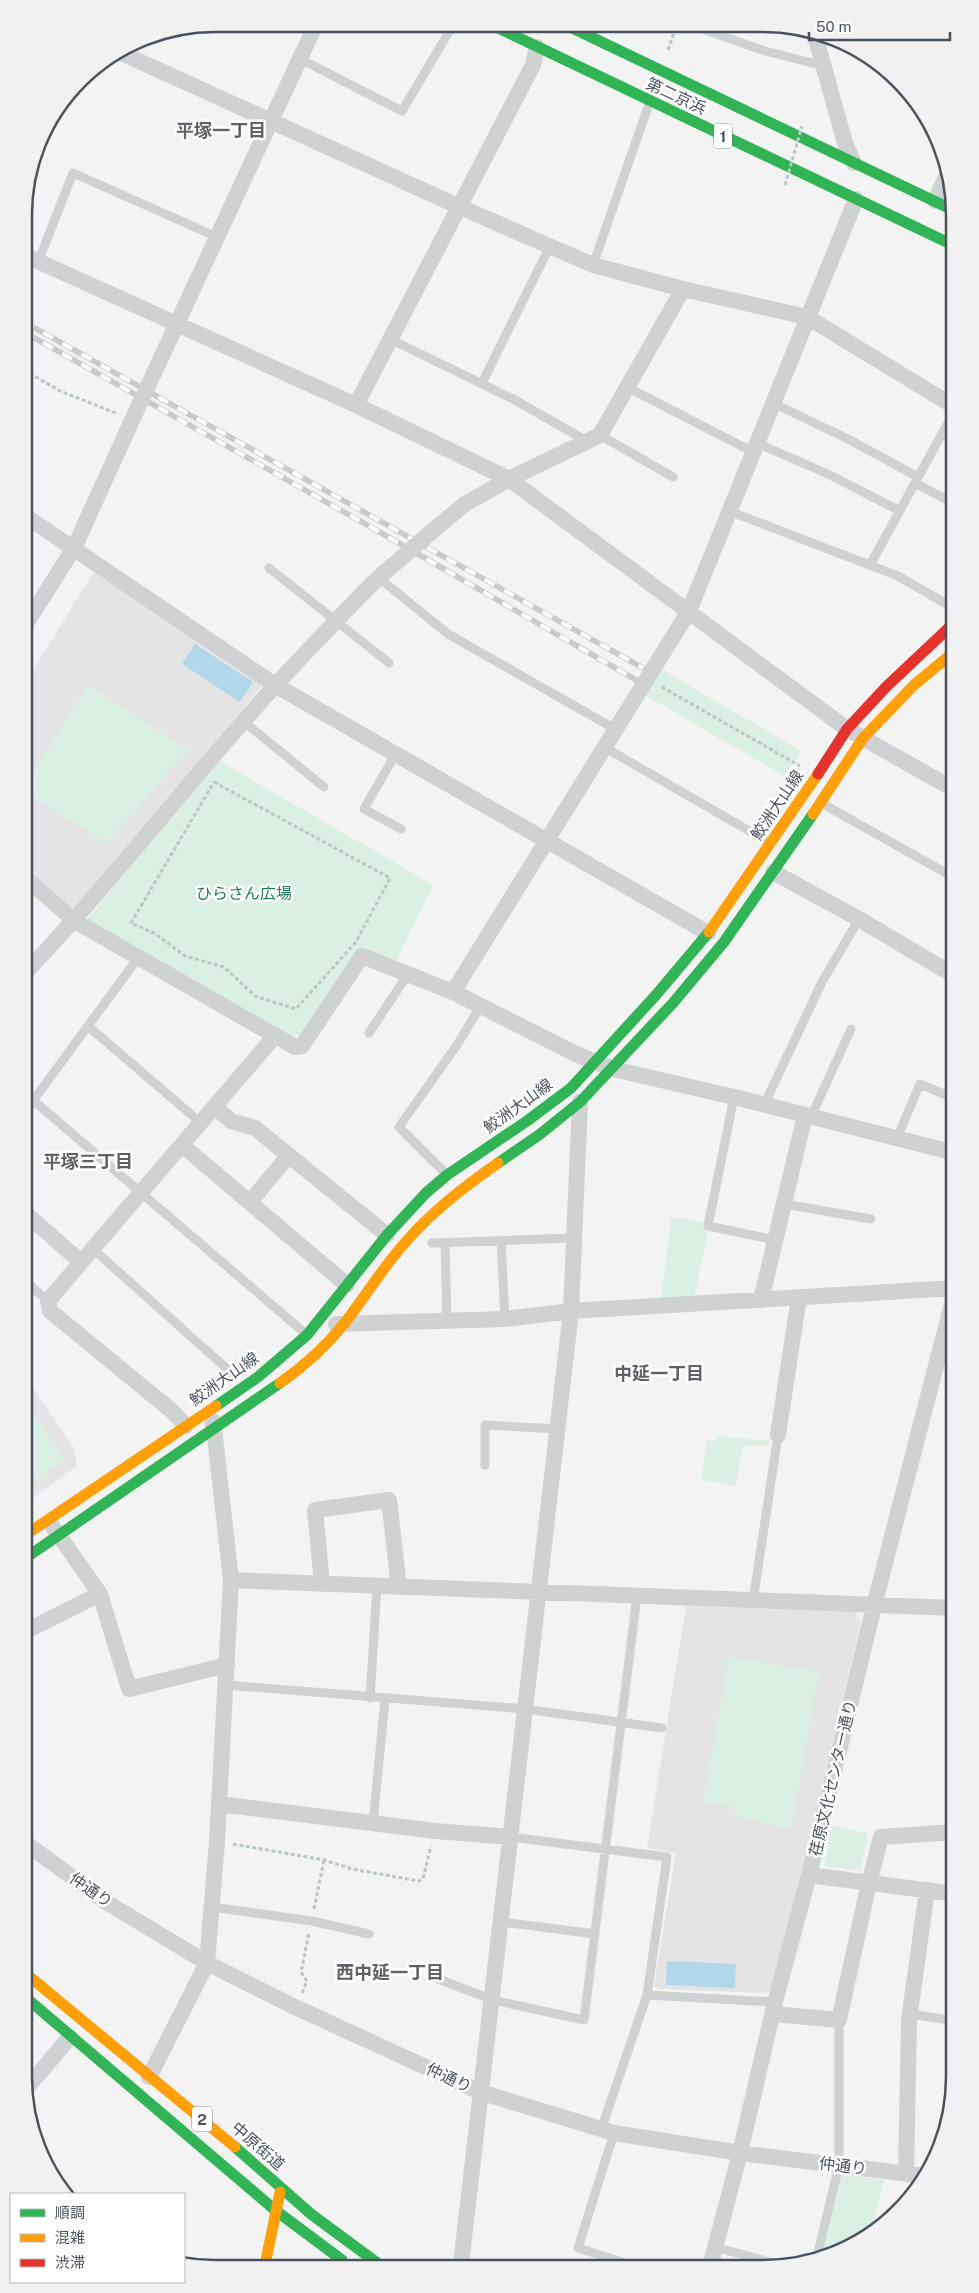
<svg xmlns="http://www.w3.org/2000/svg" width="979" height="2293" viewBox="0 0 979 2293" font-family="'Public Sans','Noto Sans JP',sans-serif">
	<rect width="100%" height="100%" fill="#f3f3f3"/>
	<path fill="#e5e4e4" d="M94,572L259,678L261,687L76,906L69,908L24,869V684Z
		M24,1375L74,1448L77,1466L24,1504Z
		M686,1606L855,1612L861,1622L773,1990L764,1993L660,1989L654,1986L676,1853L647,1848Z"/>
	<path fill="#daf0e5" d="M661,669L801,751L784,776L645,695Z
		M88,685L188,750L107,843L24,792V786Z
		M218,760L433,885L395,964L358,949L303,1034L291,1036L87,920Z
		M671,1217L706,1222L705,1228L708,1232L694,1298L661,1302Z
		M24,1398L64,1459L24,1489Z
		M717,1436L770,1441L769,1446L743,1445L736,1486L701,1480L707,1440L715,1441Z
		M729,1657L819,1672L791,1829L734,1816L735,1808L703,1802Z
		M832,1826L868,1833L860,1871L824,1866Z
		M840,2174L884,2180L871,2234L860,2243L818,2261Z"/>
	<path fill="#b2d6ea" d="M195,644L253,682L240,702L182,664Z
		M667,1961L736,1964L735,1988L666,1985Z"/>
	<g fill="none" stroke-linecap="round" stroke-linejoin="round">
		<path stroke="#bdc7c5" stroke-width="3" stroke-dasharray="4 2.5" stroke-linecap="butt" d="M668,50L676,27
			M24,370L60,391L118,414
			M662,687L800,766
			M214,782L390,878L356,942L296,1009L255,996L224,967L185,956L154,933L131,923Z
			M233,1844L324,1860L352,1869L419,1881L423,1879L431,1846
			M314,1909L324,1860
			M302,1993L307,1981L301,1972L309,1933"/>
		<path stroke="#cfd1d3" stroke-width="9" d="M697,27L765,51L824,66
			M300,59L402,111L453,25
			M38,262L73,173L217,237
			M593,265L649,104
			M390,339L513,399L587,441
			M482,383L550,246
			M627,387L753,452
			M773,403L850,440L918,477
			M600,435L673,477
			M757,443L830,475L900,511
			M915,483L955,504
			M729,511L898,576L955,609
			M870,565L955,410
			M269,568L389,663
			M378,577L448,634L615,729
			M243,721L324,787
			M604,747L770,843
			M396,753L364,809L401,829
			M821,803L955,878
			M89,1027L201,1123
			M369,1033L408,974
			M734,1097L708,1226L775,1240
			M34,1101L307,1335
			M764,1105L822,982L859,919
			M24,1113L138,958
			M811,1117L851,1029
			M897,1138L920,1084L955,1099
			M447,1175L399,1127L457,1045L480,1007
			M784,1204L871,1219
			M501,1240L505,1319
			M432,1243L574,1238
			M445,1243L447,1321
			M93,1249L235,1376
			M24,1280L48,1301
			M485,1465V1425L559,1429
			M753,1601L778,1435
			M226,1685L525,1709L662,1728
			M370,1698L377,1586
			M373,1823L385,1700
			M510,1837L667,1857L647,1995L775,2002
			M212,1907L312,1921L369,1934
			M502,1922L595,1934
			M433,1977L493,2000L584,2020L637,1596
			M910,2014L955,2021
			M601,2130L647,1995
			M614,2133L578,2248L628,2264
			M715,2247L773,2263
			M816,2261L839,2165V2020"/>
		<path stroke="#cfd1d3" stroke-width="16" d="M814,32L845,143L854,163
			M119,52L460,207L593,265L683,289L807,317L955,407
			M935,201L949,171
			M24,255L356,405L509,479L847,729L955,790
			M154,373L316,24
			M356,405L533,65L537,47
			M24,515L275,685L708,933
			M430,533L465,504L509,479L600,435L683,289
			M24,627L74,548L134,416
			M773,872L859,919L955,976
			M24,877L75,921L295,1047L302,1046L362,956L453,992L576,1054L613,1069L734,1097L955,1153
			M24,974C126,867 214,747 317,641C343,614 368,585 398,561
			M453,992L689,611L856,199
			M215,1107L231,1121L255,1128L387,1235
			M182,1145L347,1285
			M250,1202L289,1155
			M24,1212L81,1262
			M761,1300L805,1115
			M336,1324L505,1319L571,1311L955,1288
			M186,1426L172,1411L50,1311L48,1301L274,1037
			M778,1435L799,1297
			M53,1527L100,1594L129,1689L227,1665
			M231,1580L955,1608
			M322,1584L315,1510L389,1500L399,1587
			M24,1632L100,1594
			M219,1804L435,1831L510,1837
			M24,1842L106,1902L207,1963L295,2007L480,2092L614,2133L740,2153L925,2176
			M809,1875L955,1894
			M773,2014L839,2020L869,1883L881,1837L955,1832
			M149,2077L207,1963L217,1842L231,1580L214,1428L212,1420
			M25,2090L70,2037
			M906,2174L909,2020L927,1890
			M711,2263L740,2153L775,2002L809,1875L874,1606L955,1292
			M461,2264L571,1311L580,1102"/>
		<path stroke="#30b455" stroke-width="11" d="M492,25L955,246
			M568,26L955,211
			M498,1163L539,1135L580,1102L673,1003L724,942L813,814
			M216,1406L258,1377L307,1335L387,1235L426,1193L447,1175L527,1121L571,1088L656,995L709,932
			M24,1559L280,1383
			M24,1996L275,2210L342,2260
			M235,2147L311,2214L380,2265"/>
		<path stroke="#ff9f0a" stroke-width="11" d="M813,814L863,738L914,685L955,651
			M709,932L818,774
			M280,1383C303,1367 326,1346 344,1324C364,1298 382,1269 403,1245C431,1212 464,1187 498,1163
			M24,1536L216,1406
			M24,1972L235,2147
			M265,2265L280,2192"/>
		<path stroke="#e5322d" stroke-width="11" d="M818,774L847,729L886,687L955,622"/>
		<g stroke="#c9cacc" stroke-width="5.5">
			<path id="rail" d="M24,322L643,668
				M24,332L385,535L636,680"/>
		</g>
		<use href="#rail" stroke="#fff" stroke-width="4" stroke-dasharray="11" stroke-linecap="butt"/>
		<path stroke="#bdc7c5" stroke-width="3" stroke-dasharray="4 2.5" stroke-linecap="butt" d="M785,185L802,126"/>
		<path stroke="#cfd1d3" stroke-width="16" d="M134,416L154,373
			M398,561L430,533"/>
	</g>
	<g text-anchor="middle" dominant-baseline="central" stroke-width="5" stroke-linejoin="round" paint-order="stroke">
		<g fill="#fff" stroke="#81868e" stroke-width="1">
			<rect x="714" y="123.5" width="18" height="25" rx="4"/>
			<rect x="192" y="2106.5" width="20" height="25" rx="4"/>
		</g>
		<g font-size="15" font-weight="bold" fill="#4b525e">
			<text x="723" y="136">1</text>
			<text x="202" y="2119">2</text>
		</g>
		<g font-size="16" fill="#4b525e" stroke="#fff">
			<text transform="translate(676 96) rotate(25)">第二京浜</text>
			<text transform="translate(777 805) rotate(-56)">鮫洲大山線</text>
			<text transform="translate(518 1106) rotate(-36)">鮫洲大山線</text>
			<text transform="translate(224 1379) rotate(-35)">鮫洲大山線</text>
			<text transform="translate(833 1778) rotate(-77)">荏原文化センター通り</text>
			<text transform="translate(91 1890) rotate(35)">仲通り</text>
			<text transform="translate(449 2078) rotate(25)">仲通り</text>
			<text transform="translate(258 2146) rotate(41)">中原街道</text>
			<text transform="translate(843 2166) rotate(7)">仲通り</text>
		</g>
		<g font-size="16" fill="#1f7c5b" stroke="#fff">
			<text x="244" y="893">ひらさん広場</text>
		</g>
		<g font-size="18" font-weight="bold" fill="#5f6166" stroke="#fff">
			<text x="221" y="130">平塚一丁目</text>
			<text x="88" y="1161">平塚三丁目</text>
			<text x="659" y="1373">中延一丁目</text>
			<text x="390" y="1972">西中延一丁目</text>
		</g>
	</g>
	<path d="M0 0H979V2293H0ZM215 32H763A183 183 0 0 1 946 215V2077A183 183 0 0 1 763 2260H215A183 183 0 0 1 32 2077V215A183 183 0 0 1 215 32Z" fill="#f1f1f2" fill-rule="evenodd"/>
	<path fill="none" stroke="#4b525e" stroke-width="2.5" d="M215 32H763A183 183 0 0 1 946 215V2077A183 183 0 0 1 763 2260H215A183 183 0 0 1 32 2077V215A183 183 0 0 1 215 32Z"/>
	<rect x="10" y="2193" width="175" height="90" fill="#ffffff" stroke="#b7babf"/>
	<rect x="20" y="2209" width="25" height="8" fill="#30b455" stroke="#b7babf"/>
	<text x="55" y="2218" font-size="15" fill="#4b525e">順調</text>
	<rect x="20" y="2234" width="25" height="8" fill="#ff9f0a" stroke="#b7babf"/>
	<text x="55" y="2243" font-size="15" fill="#4b525e">混雑</text>
	<rect x="20" y="2259" width="25" height="8" fill="#e5322d" stroke="#b7babf"/>
	<text x="55" y="2268" font-size="15" fill="#4b525e">渋滞</text>
	<path d="M809 32v8h141v-8" fill="none" stroke="#4b525e" stroke-width="2.5"/>
	<text x="816" y="32" font-size="15" fill="#4b525e" stroke="#ffffff" stroke-width="4" paint-order="stroke">50 m</text>
</svg>
